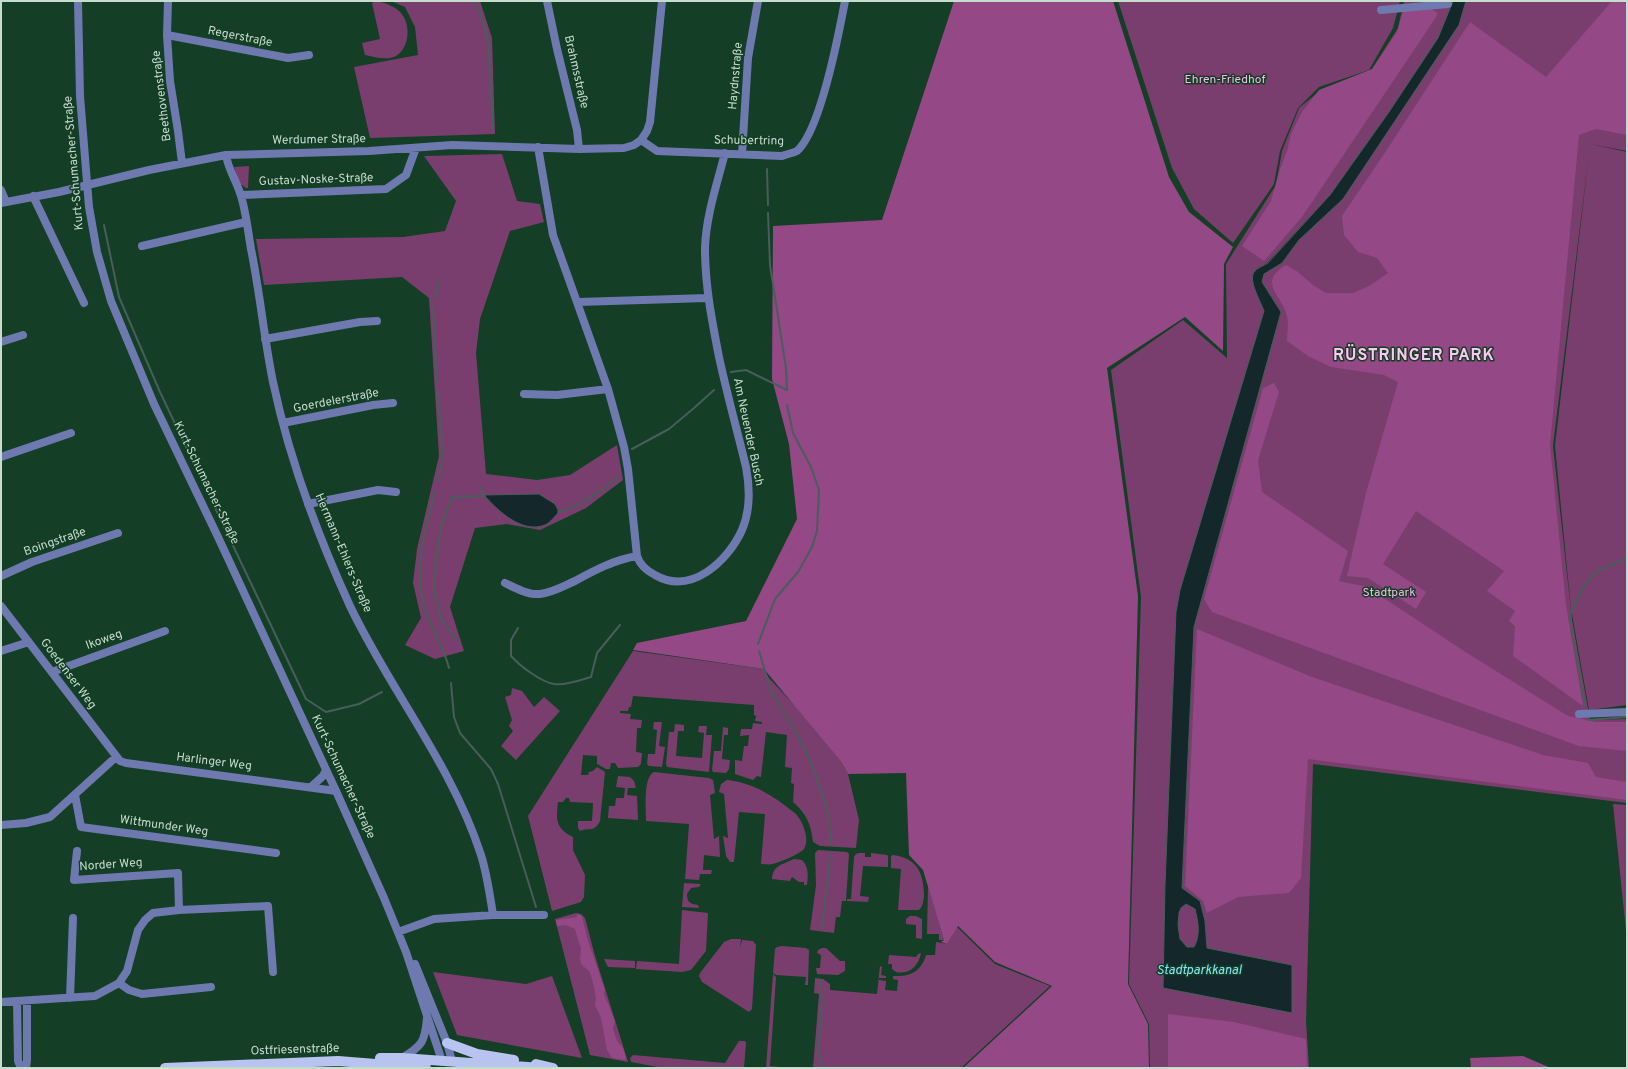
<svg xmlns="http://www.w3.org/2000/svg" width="1628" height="1069" viewBox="0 0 1628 1069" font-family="Overpass,sans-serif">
	<rect width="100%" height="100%" fill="#143e25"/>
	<path fill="#7a3e6e" d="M376,1C383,2 394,6 399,11C412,22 410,50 394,57C385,60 374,57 365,55L362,43L380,39L372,3Z
		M391,1H480L492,38L495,134L370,138L354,67L418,55L415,27L405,7Z
		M1118,1H1400L1393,28L1369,70L1319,87L1298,108L1280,151L1274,184L1233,243L1194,209L1172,168Z
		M1404,1H1453L1438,38L1389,112L1330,195L1267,263L1255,270L1261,301L1264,311L1180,590L1176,612L1165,885L1163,988L1292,1012V965L1207,948L1205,921L1200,901L1182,888L1194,627L1281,312L1262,282L1264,274L1282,263L1299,240L1343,199L1466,1H1627V151L1590,144L1627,152V705L1589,710L1571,609L1596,576L1571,609L1555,446L1589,153L1553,446L1572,620L1590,720L1627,719V803L1313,764L1306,1021L1309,1068H1150L1149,1024L1129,984L1141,597L1111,370L1183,320L1227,358L1226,264L1276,185L1282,151L1299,108L1322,89L1370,72L1398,28Z
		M502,154L517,201L540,204L544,222L510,231L480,319L476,353L486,474L537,480L570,475L617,445L623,480L586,508L540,530L507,524L475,528L450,607L464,651L435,659L405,645L421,618L413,583L417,549L439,456L429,298L402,277L264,285L256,239L403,237L445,231L456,201L424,156Z
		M249,166L248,188H246L239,183L234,167Z
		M633,651L764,669L769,678L796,707L842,763L848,774L859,820L856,848L820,846L813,842C811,825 807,814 793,802L794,784L791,783L792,768L785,767L787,735L766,732L761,777L757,776L753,780L735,774V760L742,761L744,746H748L749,735L740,736L741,729H752L753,723L762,724V722L755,721L756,716L754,715V705L633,696L631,707H629L628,711H620V713L631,714L630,719L642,720L641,728H637L636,752L642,753L641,764L638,767L618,768L615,763H611L610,769H606L597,764V756L583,755L581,775H588L589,772L593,771L597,767L605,772L600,821C594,833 590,827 580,831L578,828V821H592L593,803L570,802L569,798H566L563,802H558C556,819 555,828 573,837V850L585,875L584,897L581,902L552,911L528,816Z
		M512,688L522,691L534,707L544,697L560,711L516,760L501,746L513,731L509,726L512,720L505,697L511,695Z
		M654,722H662L659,746L665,747L662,767L649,766L647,764L648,754H655L657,730L653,729Z
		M675,724L684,725V731H678L676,756L702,758L704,733L698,732L699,726H707L706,735H712L709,772L667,767L666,764L669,732H674Z
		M723,727L728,728V735H724L722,759L730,760L729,769L726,773L713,772L712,770L714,751H721Z
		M654,772L709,778L713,780L715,793L710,795L714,839L719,836L720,857L704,855L703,870H712L711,874H700L699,880L685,879L689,824L646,821C646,809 643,777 654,772Z
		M618,776L630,777L634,781L636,788H628L627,795L637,796L638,820L608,818L609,806H615L616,798H624L625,788L616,787Z
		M727,780C755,783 775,797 796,814C803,822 810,839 804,849C800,854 780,862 773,864C769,865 765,864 761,864L765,814L739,812L734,862H730L726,856L723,836L728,838L724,794L719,792L721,784Z
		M1613,804L1627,805V941Z
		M818,850L847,852L849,854L846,901H842L840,917H836L834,933L810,930L816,885L815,853Z
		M859,853H865V857H871V853L887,855L888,856V867L863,866L860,896L869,897L868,902L847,901V899H851L854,857L856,854Z
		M893,855C917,858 924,873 924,896C923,902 923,906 919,910H898L901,869L891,868V856Z
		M794,859L802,860C809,867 808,875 807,885H804V882H799L792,877L790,881L772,879C773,865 782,865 794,859Z
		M684,883L701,884L699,887L691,888L687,894C687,903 691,904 698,905L699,908L682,907Z
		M928,886L944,940H939V934H927Z
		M1186,904L1195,909C1198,921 1201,935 1194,947H1187L1180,939L1178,925L1179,913L1181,907Z
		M682,910L708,913L706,951L691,970L682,972L636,969L637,961L679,964Z
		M576,913L581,914L585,918L595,956L628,1062L590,1055L555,919Z
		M910,916H916L922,919V939L916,938V925L906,924V919Z
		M957,927L995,964L1050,986L961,1068H813L819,994L814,993L815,978L823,979L830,984V990L877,994L880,966L882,967L881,975L886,976V978H879V980L886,981L885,990L897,991L898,980L893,979V976C910,977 921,972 926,955H935L936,942L947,944Z
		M731,939H741L740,948L742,940L753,941L756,945L752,1009L749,1012L702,982L699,976L700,973L724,942Z
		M782,946L806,948L809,950L808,985H805L806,977L776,975L773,973L775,949L777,947Z
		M822,948H826L840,961H845V971L838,975L817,974L816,968H820L821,955L817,953L818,950Z
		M921,953C919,965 910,975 896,972L892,969V964H888L889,955L916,957L918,954Z
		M604,959L635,961V968L608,967Z
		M433,972L526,984L552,976L582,1058L457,1035Z
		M773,974L776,977L770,1066L790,1068H766Z
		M739,1041H745L746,1043L744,1068H663L631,1062L630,1058L633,1055L725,1063Z"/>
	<path fill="#944886" d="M954,1H1113L1169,177L1189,212L1233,247L1224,264L1223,351L1185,317L1107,368L1138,596L1128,984L1148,1024L1149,1068H963L1052,986L995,962L958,926L947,944L941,942L944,940L923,870L909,855L906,773L848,774L842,763L764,669L633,650L637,643L746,621L797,519L789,444L772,379L773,226L882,220Z
		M1612,1H1627V135L1596,129L1579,135L1550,445L1566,605L1583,706L1513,656L1515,626L1509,621L1515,611L1487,591L1504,571L1416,511L1383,564L1426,592L1416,609L1368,578L1347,576L1366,493L1398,382L1384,375L1331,367L1308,356L1287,341C1287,333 1289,323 1287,316C1283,296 1256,283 1286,265L1298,272L1313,285L1326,293H1353L1369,286L1388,273L1377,258L1358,252L1344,235L1342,216L1386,151L1470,22L1546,77Z
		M1432,9L1438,14L1302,217L1264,261L1242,246L1271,201L1279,172L1287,151L1291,134L1302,112L1319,90L1372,69L1397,32L1403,11Z
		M1274,383L1279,392L1258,460L1262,492L1348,551L1339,581L1367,587L1467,653L1568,716L1596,722H1627V751L1579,746L1212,612L1204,599L1263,388Z
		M1197,629L1312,677L1543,755L1588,763L1596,777L1627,782V800L1308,759L1301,878L1289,893L1238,897L1207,913L1203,901L1185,886Z
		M577,914L582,916L587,938L605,990L604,994L615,1021L613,1029L617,1041L623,1048L626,1058L625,1060L612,1058L607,1050L601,1018L595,1005L596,998L594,987L590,972L581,964L580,958L581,949L575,929L566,925L557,926L556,920C563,918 570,919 577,917Z
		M1168,1014L1234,1022L1306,1039L1307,1068H1168Z
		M1523,1056L1551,1068H1471L1470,1058Z"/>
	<path fill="#14272b" stroke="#495d5c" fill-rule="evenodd" d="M1453,1H1466L1459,25L1343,199L1299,240L1282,263L1264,274L1262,282L1281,312L1194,627L1182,888L1200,901L1205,921L1207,948L1292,965V1013L1163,988L1165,885L1176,612L1180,590L1264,311C1261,302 1248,281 1254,272C1257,268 1263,266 1268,263L1330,195L1389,112L1438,38ZM1186,904L1195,909C1198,921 1201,935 1194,947H1187L1180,939L1178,925L1179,913L1181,908Z
		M539,494L555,504L559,512C555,516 550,523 545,525C522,534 498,511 484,495Z"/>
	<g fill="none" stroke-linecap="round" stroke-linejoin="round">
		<path stroke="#495d5c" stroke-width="2" d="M473,1L481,14L488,42L493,131
			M767,169L768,205
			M104,225L119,297L160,392L306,699L326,712L359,704L382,692
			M435,298L439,280
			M433,306L437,382
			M731,372L746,370L787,390L786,368L770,265L768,213
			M632,449L669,429L694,408L714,390
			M438,480L443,457L438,391
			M481,487L484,495
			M435,491C425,530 413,568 425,608C431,629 444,647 449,668
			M558,512C580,507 601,490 619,477
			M441,618L456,640
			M439,620L441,618L434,590L436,559L441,527L452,497L485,496
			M518,628L511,640V656C520,666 541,682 554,684C566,686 580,680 591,677L597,653L620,625
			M758,644L775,599L798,572L812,547L817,531L819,490L811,467L793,433L787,405
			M759,651L771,691L803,745L815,772L828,814L831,844
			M451,683L454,717L460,733L491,769L498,784L536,907
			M1585,706L1570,615L1583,587L1596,572L1627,558
			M1588,720L1627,717
			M822,928L830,855
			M820,980L822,1001L818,1054L822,1065L826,1068"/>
		<path stroke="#6e79b0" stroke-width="8" d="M78,1L80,96L89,207L97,252L111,301L154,404L218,537L336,791L384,898L406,952L442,1061
			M168,1L167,35L170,81L178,131L182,163
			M547,1L557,49L577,130L579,149
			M1381,10L1448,4
			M167,35L288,58L309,55
			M641,140L657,151L782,156C787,154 793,153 797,151C820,131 839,33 845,1
			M538,147L553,235L608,389L624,447L628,469L637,556C640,565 647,571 655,575C691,596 728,561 742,530C751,509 750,488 746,467C737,430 727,394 719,357C712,321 705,286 705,248C706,216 717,184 725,153
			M742,154L748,58L758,1
			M226,155C228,169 236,180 240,193C246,210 248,232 251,249C260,293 264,338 273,382C289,458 318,536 350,606C390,690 452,765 481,855C487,874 490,895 493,915
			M1,190L6,202
			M241,195L386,189L406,175L416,148
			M33,196L84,303
			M1,203L59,192L149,170L226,155L369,151L452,145L579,149L624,148L634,145L641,140L647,131L650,122L662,1
			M142,246L246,222
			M578,302L707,298
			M265,339L360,322L377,321
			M1,342L23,335
			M524,394L557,395L608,389
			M283,423L373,405L393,403
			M1,457L71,433
			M308,504L378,490L396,492
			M1,576L32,562L118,533
			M505,583C515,588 528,595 540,594C552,593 564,586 575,581C595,570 614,560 637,556
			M1,606L120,761L126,763L336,791
			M1,651L29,642
			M52,672L165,631
			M1579,714L1627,712
			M311,787L323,776L326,770
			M75,795L81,827L276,853
			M1,825L26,823L50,817L116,757
			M77,851L74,880L178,873L179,910
			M398,932L434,919L493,915H544
			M415,964L447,1043L452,1061
			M119,983L129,990L142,994L211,987
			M70,998L73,918
			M17,1001L18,1061L21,1068
			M1,1002L95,996L119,983L127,971L138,930L145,920L153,913L179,910L268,906L273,972
			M402,1058C422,1046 425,1042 427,1018
			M26,1068L27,1060V1001"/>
		<path stroke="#b9c3f0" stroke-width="10" d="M447,1043L477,1054L514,1060
			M380,1058H402L541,1068
			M536,1064L553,1068
			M165,1068L338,1061L426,1068"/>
	</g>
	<g text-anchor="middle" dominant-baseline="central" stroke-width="3" stroke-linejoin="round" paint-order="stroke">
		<g font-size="12" fill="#c6dccd" stroke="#143e25">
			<text transform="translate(240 37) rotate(11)">Regerstraße</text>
			<text transform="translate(576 72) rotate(77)">Brahmsstraße</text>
			<text transform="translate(736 76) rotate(-85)">Haydnstraße</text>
			<text transform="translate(162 96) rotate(-97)">Beethovenstraße</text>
			<text transform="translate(319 140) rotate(-1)">Werdumer Straße</text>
			<text transform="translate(749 141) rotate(1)">Schubertring</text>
			<text transform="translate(74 163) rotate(-95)">Kurt-Schumacher-Straße</text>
			<text transform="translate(316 180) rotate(-2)">Gustav-Noske-Straße</text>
			<text transform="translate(336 401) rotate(-11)">Goerdelerstraße</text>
			<text transform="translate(748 432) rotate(78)">Am Neuender Busch</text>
			<text transform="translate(206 483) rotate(64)">Kurt-Schumacher-Straße</text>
			<text transform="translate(55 542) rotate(-19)">Boingstraße</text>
			<text transform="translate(343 553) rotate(67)">Hermann-Ehlers-Straße</text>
			<text transform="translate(104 640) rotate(-20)">Ikoweg</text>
			<text transform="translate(68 674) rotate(53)">Goedenser Weg</text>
			<text transform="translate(214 762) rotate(7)">Harlinger Weg</text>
			<text transform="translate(343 777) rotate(65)">Kurt-Schumacher-Straße</text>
			<text transform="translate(164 826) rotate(8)">Wittmunder Weg</text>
			<text transform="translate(111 865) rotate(-4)">Norder Weg</text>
			<text transform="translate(295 1050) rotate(-2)">Ostfriesenstraße</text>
		</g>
		<g font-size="12" fill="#f7b9e9" stroke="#143e25">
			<text x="1225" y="80">Ehren-Friedhof</text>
			<text x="1389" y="593">Stadtpark</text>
		</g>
		<g font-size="13" font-style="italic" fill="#87e6fd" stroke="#143e25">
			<text x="1199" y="971">Stadtparkkanal</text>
		</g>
		<g font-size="16" font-weight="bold" letter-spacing="1" fill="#fdc8f1" stroke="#143e25">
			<text x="1414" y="356">RÜSTRINGER PARK</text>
		</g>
	</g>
	<rect width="1628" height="1069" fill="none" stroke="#c6dccd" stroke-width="4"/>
</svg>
